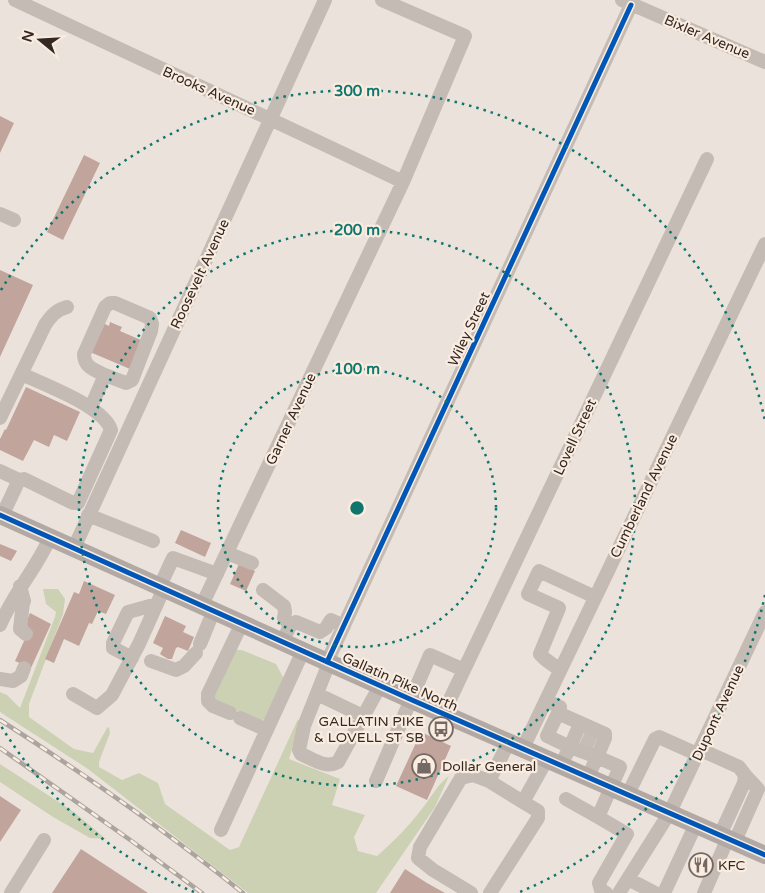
<svg xmlns="http://www.w3.org/2000/svg" width="765" height="893" viewBox="0 0 765 893" font-family="'Varela Round',sans-serif">
	<rect width="100%" height="100%" fill="#ebe3db"/>
	<path fill="#cdd1b3" d="M43,589H58L65,599L63,614L29,704V717L74,749L93,753L107,728L109,727L110,733L99,762V767L122,780L139,773L158,783L165,804L230,850L239,847L298,719L300,723L289,759L340,779L332,805L365,815L354,837L358,851L377,856C393,842 408,827 421,810C431,798 436,786 449,776L435,807L376,893H248L88,769L0,712V692L7,695L20,708L55,617L56,612L46,604Z
		M236,650H242L276,664L284,679L266,719L259,721L215,700L214,695Z
		M0,764L74,812L106,839L90,838L53,817L0,782Z"/>
	<path fill="#c1a49b" d="M0,116L14,123L0,153Z
		M84,155L100,163L63,240L47,232Z
		M0,270L33,285L0,357Z
		M110,322L122,327L120,331L143,341L130,369L90,352L103,323L109,326Z
		M26,387L80,412L67,441L54,435L49,447L34,440L23,461L0,450V439L5,429L6,430Z
		M181,530L211,543L205,557L175,543Z
		M0,544L17,551L11,561L0,556Z
		M239,564L255,571L246,591L230,584Z
		M84,581L115,595L106,614L98,611L92,624L89,623L79,646L64,639L54,663L45,659L74,592L79,594Z
		M30,613L51,624L31,668L15,661L29,630L27,629L28,626L25,625Z
		M165,616L186,626L183,632L194,637L188,651L178,647L176,648L172,659H168L163,656L160,654L163,648L153,643Z
		M421,732L451,746L427,800L396,786Z
		M0,796L21,810L0,842Z
		M81,849L148,893H52Z
		M405,869L427,883L445,893H390Z"/>
	<g fill="none" stroke-linecap="round" stroke-linejoin="round">
		<path stroke="#c6beb6" stroke-width="14" stroke-dasharray="14 7" stroke-linecap="butt" d="M582,738L595,744"/>
		<path stroke="#c4bbb4" stroke-width="14" d="M15,0C144,61 274,120 403,182
			M622,0L765,62
			M0,214L14,220
			M91,407L105,375L126,383L132,380L151,331L152,324L150,318L115,303H110L105,307L84,354C84,367 94,370 105,375
			M0,418L45,325C51,316 56,310 67,307
			M0,471L19,480
			M88,515L153,541
			M2,516L19,480L24,479L73,503H78L111,430C104,406 44,385 22,374
			M74,548L325,0
			M227,553L252,563
			M20,586L24,601L23,602L20,629L26,634
			M160,586L173,558L217,574
			M263,590L284,606L285,612L284,618L290,626
			M202,605L403,182L465,36L382,0
			M0,625C14,593 35,570 50,538
			M282,642L290,626L296,622L320,632L326,628L331,620L344,626
			M200,644L214,610
			M132,658L113,648V643L128,612L157,604
			M151,661L176,670L184,666L196,653
			M327,662L631,5
			M329,663L304,726L299,750L301,754C313,759 325,769 338,762L380,686
			M560,670L545,659L540,654L559,608L528,594L539,571L595,597
			M0,679L13,681L21,676L24,668
			M73,694L97,708L112,695L139,644L164,588
			M317,694L363,716
			M546,700L560,707L558,713L605,734V738L597,757L570,747L561,765
			M230,713L213,706L208,701V694L242,623
			M558,713L547,736L570,747L580,724
			M443,714L707,159
			M240,718L267,730
			M509,742L489,781L523,802L547,759
			M523,748L765,244
			M701,750L739,767L745,775L744,783L720,835
			M588,777L597,757L620,767L598,817L627,834L599,883L601,890L606,893
			M376,781L430,655L464,670
			M628,794L655,739L659,737L699,755
			M566,799L598,817
			M221,830L303,651
			M735,841L758,789L745,775
			M628,879L655,893
			M11,893L44,840
			M471,893L433,870L418,858L420,847L461,778L473,775L489,781
			M490,893L538,818V811L523,802
			M619,893L670,812L765,612
			M664,893L696,824
			M704,893L728,838"/>
		<path stroke="#b2a9a4" stroke-width="18" d="M0,515L412,700L765,855"/>
		<g stroke="#aba49f" stroke-width="4.5">
			<path id="rail" d="M0,720C84,774 165,830 243,893
				M0,748L133,842L202,893"/>
		</g>
		<use href="#rail" stroke="#faede0" stroke-width="2.5" stroke-dasharray="8" stroke-linecap="butt"/>
		<g stroke="#faede0" stroke-width="8">
			<path id="cycleway" d="M0,515L412,700L765,855
				M327,662L631,5"/>
		</g>
		<use href="#cycleway" stroke="#0057b8" stroke-width="5"/>
	</g>
	<g fill="none" stroke="#0f766e" stroke-width="2.5" stroke-dasharray="2.5 5">
		<circle cx="357" cy="508" r="139"/>
		<circle cx="357" cy="508" r="278"/>
		<path d="M765 595A417 417 0 0 1 520 892M194 892A417 417 0 0 1 1 726M1 290A417 417 0 0 1 765 421"/>
	</g>
	<defs>
		<g id="bus-ring" transform="scale(1.25)"><circle r="9.5" fill="#faede0" stroke="#746964" stroke-width="1.5"/><path d="M-5-6H5V4H4V6H2V4H-2V6H-4V4H-5ZM-3.5-4V0h7V-4ZM-3.5 1.2v1.5H-2V1.2ZM2 1.2v1.5H3.5V1.2Z" fill="#746964"/></g>
		<g id="shop-ring" transform="scale(1.25)"><circle r="9.5" fill="#faede0" stroke="#746964" stroke-width="1.5"/><path d="M-5-2.5h2.3a2.7 3.5 0 0 1 5.4 0H5L5.5 6h-11ZM-1.5-2.5h3a1.5 2.3 0 0 0-3 0Z" fill="#746964"/></g>
		<g id="restaurant-ring" transform="scale(1.25)"><circle r="9.5" fill="#faede0" stroke="#746964" stroke-width="1.5"/><path d="M-5-6h1v4h1v-4h1v4h1v-4h1v5L-1.5 .5V6h-2V.5L-5-1ZM5-6V6H3V1.5H1.5Q1.5-4 5-6Z" fill="#746964"/></g>
	</defs>
	<g fill-rule="evenodd">
		<use href="#bus-ring" x="441" y="729"/>
		<use href="#shop-ring" x="424" y="766"/>
		<use href="#restaurant-ring" x="701" y="865"/>
	</g>
	<g text-anchor="middle" dominant-baseline="central" stroke-width="4.5" stroke-linejoin="round" paint-order="stroke">
		<g font-size="14" fill="#342824" stroke="#faede0">
			<text transform="translate(707 37) rotate(23)">Bixler Avenue</text>
			<text transform="translate(209 91) rotate(24)">Brooks Avenue</text>
			<text transform="translate(200 274) rotate(-65)">Roosevelt Avenue</text>
			<text transform="translate(469 329) rotate(-65)">Wiley Street</text>
			<text transform="translate(291 419) rotate(-65)">Garner Avenue</text>
			<text transform="translate(575 437) rotate(-65)">Lovell Street</text>
			<text transform="translate(644 496) rotate(-64)">Cumberland Avenue</text>
			<text transform="translate(400 682) rotate(24)">Gallatin Pike North</text>
			<text transform="translate(718 713) rotate(-65)">Dupont Avenue</text>
		</g>
		<g font-size="14" fill="#342824" stroke="#faede0" text-anchor="start">
			<text x="424" y="721" text-anchor="end">GALLATIN PIKE<tspan x="424" dy="16">&amp; LOVELL ST SB</tspan></text>
			<text x="442" y="766">Dollar General</text>
			<text x="718" y="865">KFC</text>
		</g>
	</g>
	<circle cx="357" cy="508" r="8" fill="#0f766e" stroke="#faede0" stroke-width="2.5"/>
	<g font-size="15" text-anchor="middle" font-weight="bold" fill="#0f766e" stroke="#faede0" stroke-width="4.5" stroke-linejoin="round" paint-order="stroke">
		<text x="357" y="96">300 m</text>
		<text x="357" y="235">200 m</text>
		<text x="357" y="374">100 m</text>
	</g>
	<g transform="translate(40 40) rotate(288)" stroke="#faede0" stroke-width="4" paint-order="stroke">
	<path d="M0-4L9 19L0 12L-9 19Z" fill="#342824"/>
	<text y="-8" font-size="14" font-weight="bold" text-anchor="middle" fill="#342824">N</text>
	</g>
</svg>
